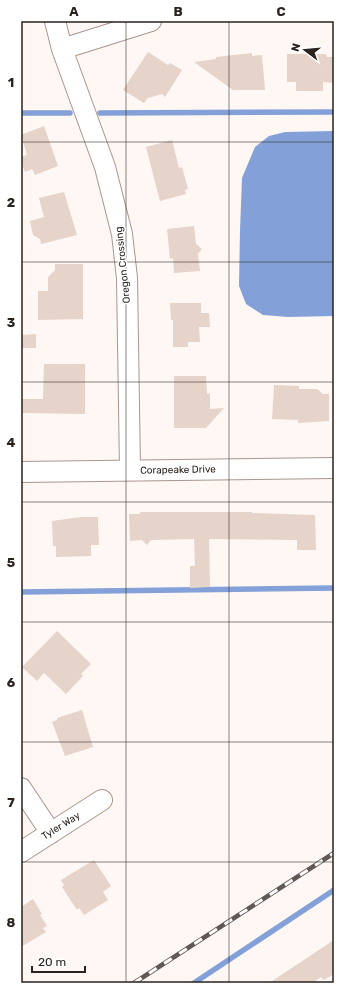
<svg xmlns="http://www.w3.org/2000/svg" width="355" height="1004" viewBox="0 0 355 1004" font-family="Rubik,sans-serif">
	<rect width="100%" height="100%" fill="#fff7f3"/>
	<path fill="#84a0d8" d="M334,131V316L288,317L263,315L246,304L239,286L240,231L242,178L255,147L269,136L285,132Z"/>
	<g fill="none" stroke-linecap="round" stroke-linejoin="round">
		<path stroke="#84a0d8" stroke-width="5.5" d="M21,113H70
			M100,113L334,112
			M21,592L334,588
			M194,983L334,890"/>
	</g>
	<path fill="#e6d3ca" d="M148,52L168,65L170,63L182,70L165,97L162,94L148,98L144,103L123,90Z
		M252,53V56L262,55L265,90H233L194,62L216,59V57Z
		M287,54H326L327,57H334V83L323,82V91H296V82H287Z
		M44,126L58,166L35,175L32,169L25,172L21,162V157L27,155L21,135Z
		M172,140L179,168L182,167L188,189L185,190L186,194L160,201L146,147Z
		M64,192L77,235L41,244L40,239L33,235L30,221L44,217L39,198Z
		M194,226L196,244L202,249L198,254L200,271L174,273L173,258L170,259L167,229Z
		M55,264H83V319L38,320V291H48V277L55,270Z
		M170,303H201V313H209L210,327H199L200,342H188V347H173V320H171Z
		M36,334V348H21V335Z
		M44,364H85V414L21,413V399H43Z
		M174,376H206L207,394L210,393V409L224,408L206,428H174Z
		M274,385L299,386V389H317L323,394H329V421L298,423V420L272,419Z
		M140,512H252V513L315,515L316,550H297V540L209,539L210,587L190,588V566H195L194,539L151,540L147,545L142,540L130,541L129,514H140Z
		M81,517H98L99,545H91V556L56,557V546H53L52,521Z
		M57,631L91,664L81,674L83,676L66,694L44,673L37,681L22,667Z
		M82,710L93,747L65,756L52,722L57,720V718Z
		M94,860L111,886L103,892L108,900L84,915L79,908L77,910L62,887L64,885L61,880Z
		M33,899L42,914L40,915L47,926L43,928L46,932L21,947V907Z
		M334,940V974L324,980L321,977L313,983H269Z"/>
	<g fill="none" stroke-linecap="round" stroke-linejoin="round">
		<g stroke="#a9968e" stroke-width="22">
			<path id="street" d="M55,21L62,49L105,167L122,234L127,278L130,470
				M62,49L151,21
				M21,472L334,468
				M21,788L51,833
				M21,852L102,800"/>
		</g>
		<use href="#street" stroke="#fff" stroke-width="20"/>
		<g stroke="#605854" stroke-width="4.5">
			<path id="rail" d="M134,983L334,853"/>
		</g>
		<use href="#rail" stroke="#fff" stroke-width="3" stroke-dasharray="9" stroke-linecap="butt"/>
	</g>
	<path fill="none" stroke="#29221e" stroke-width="1" stroke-opacity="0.55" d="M126,21V983M229,21V983M21,142H334M21,262H334M21,382H334M21,502H334M21,622H334M21,742H334M21,862H334"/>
	<g text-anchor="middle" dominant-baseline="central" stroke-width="3" stroke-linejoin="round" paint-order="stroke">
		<g font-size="10" fill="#29221e" stroke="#fff">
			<text transform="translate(123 265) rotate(-96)">Oregon Crossing</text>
			<text transform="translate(178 470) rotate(-1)">Corapeake Drive</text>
			<text transform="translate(61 826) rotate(-32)">Tyler Way</text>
		</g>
	</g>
	<rect width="355" height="1004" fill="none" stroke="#ffffff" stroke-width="44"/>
	<g transform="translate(305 50) rotate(286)" stroke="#ffffff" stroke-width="3" paint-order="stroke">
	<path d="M0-3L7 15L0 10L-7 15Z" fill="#29221e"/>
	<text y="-6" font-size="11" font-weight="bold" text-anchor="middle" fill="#29221e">N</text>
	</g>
	<path d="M32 966v6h53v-6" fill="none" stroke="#29221e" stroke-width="2"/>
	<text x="38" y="966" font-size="12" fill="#29221e" stroke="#ffffff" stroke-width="3" paint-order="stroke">20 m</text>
	<rect x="22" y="22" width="311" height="960" fill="none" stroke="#29221e" stroke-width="1.5"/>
	<g font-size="13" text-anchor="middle" font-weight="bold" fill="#29221e">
		<text x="74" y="16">A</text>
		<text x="178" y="16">B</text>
		<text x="281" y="16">C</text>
		<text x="11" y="87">1</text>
		<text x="11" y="207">2</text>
		<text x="11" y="327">3</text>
		<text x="11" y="447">4</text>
		<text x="11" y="567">5</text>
		<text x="11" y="687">6</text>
		<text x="11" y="807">7</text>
		<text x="11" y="927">8</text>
	</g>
</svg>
